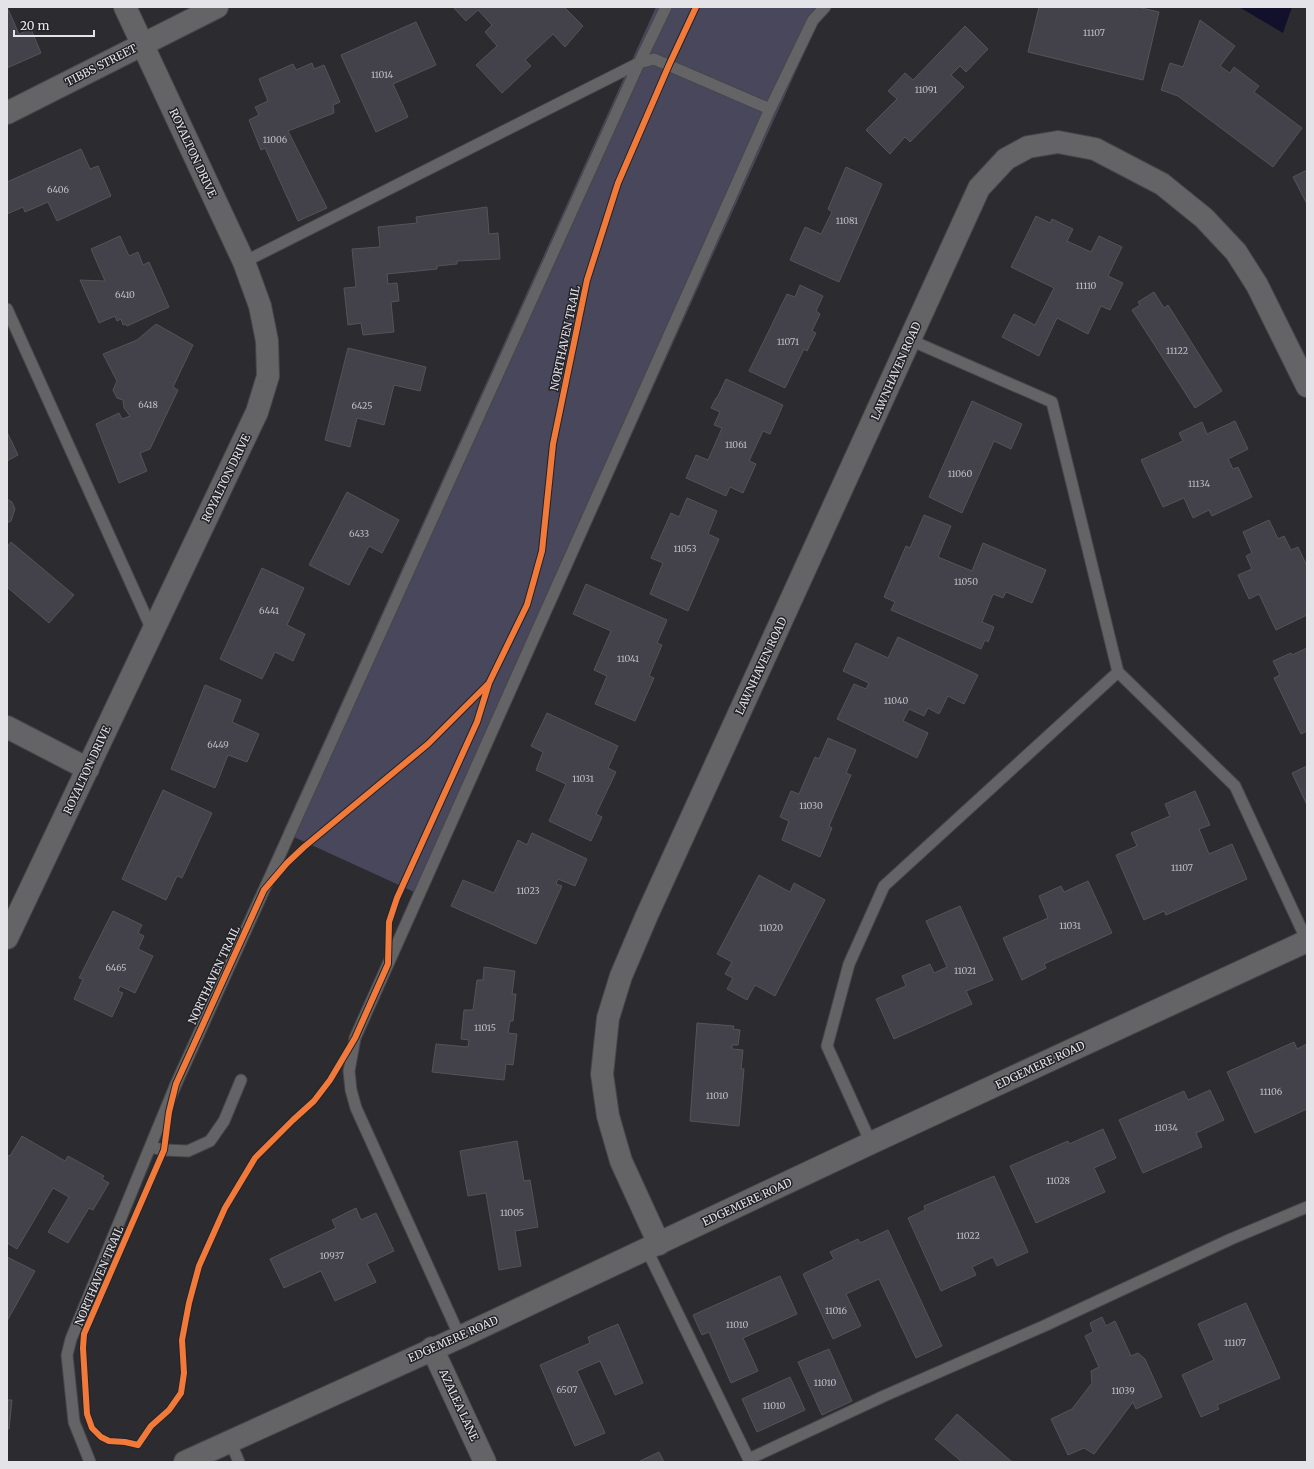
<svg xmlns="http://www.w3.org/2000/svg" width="1314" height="1469" viewBox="0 0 1314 1469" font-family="Merriweather,serif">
	<rect width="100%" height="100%" fill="#2c2c30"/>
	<path fill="#48475c" d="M656,7H825L423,896L283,832Z"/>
	<path fill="#13102b" d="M1239,7H1292L1283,33Z"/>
	<path fill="#43424b" stroke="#545457" d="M7,7L19,34L31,29L41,53L7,68Z
		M453,7H564L583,26L565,47L553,34L525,60L531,66L502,93L476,65L497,46L485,32L492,25L478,10L466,21Z
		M1039,7H1137L1159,12L1143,80L1028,52Z
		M1200,20L1235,46L1220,66L1230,73L1234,67L1259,86L1254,92L1302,128L1273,167L1178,96L1161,90L1170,63L1183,67Z
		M416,22L436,65L393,84L408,117L376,132L341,55Z
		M965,26L988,49L966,72L960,66L951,75L964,87L910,142L905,137L890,154L866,130L897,99L888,91L905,73L913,80Z
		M312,63L314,69L324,65L340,102L333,105L334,113L288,131L327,208L298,221L265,148L261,150L249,120L259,115L255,107L268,101L259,79L293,64L296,70Z
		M81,149L90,169L98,166L111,196L57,221L48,202L25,212L23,207L7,214V182Z
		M846,167L882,184L839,282L790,260L805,227L821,234L832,212L828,209Z
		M1307,170V204L1293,177Z
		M487,207L489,234L498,233L500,259L457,261V264L437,266V269L387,274L388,284L397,283L399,301L391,302L394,332L363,335L361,323L348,325L344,288L356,287L352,249L380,247L378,227L417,223L416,217Z
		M1036,216L1050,223L1052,219L1073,229L1067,241L1091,252L1099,236L1122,247L1108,276L1123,283L1110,310L1101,306L1088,334L1057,318L1039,356L1002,337L1014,314L1035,325L1054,288L1011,267Z
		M120,236L129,256L138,252L143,265L149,262L169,307L127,326L125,324L123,325L121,319L117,321L115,316L99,323L80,280L105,281L91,249Z
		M800,285L823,296L816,311L820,314L812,331L816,333L807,351L804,349L785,388L749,371L787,294L795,297Z
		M1154,292L1164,308L1168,305L1222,391L1195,408L1132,310L1140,305L1138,302Z
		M156,324L193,345L173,387L178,390L150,449L140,453L147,471L119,483L96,424L119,413L122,419L130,416L124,408L123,400L117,398L113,390L117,381L103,354L137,340Z
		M348,348L426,367L420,391L394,385L384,425L357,418L350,447L325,440Z
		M726,379L783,405L770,434L763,431L749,461L756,464L743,493L730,487L726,496L686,478L696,455L708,460L722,428L714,425L720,412L711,408L716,398H717Z
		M972,401L1022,424L1011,449L994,441L962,513L929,497Z
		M1235,421L1248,449L1228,459L1233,469L1238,467L1252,497L1212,516L1209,510L1193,518L1184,498L1163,507L1141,460L1183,441L1179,433L1202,422L1207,434Z
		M7,432L18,455L7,461Z
		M347,492L399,520L382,553L369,546L349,585L309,565Z
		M687,498L717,511L708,534L719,539L688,611L650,594L663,563L651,558L671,513L679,517Z
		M7,499L12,502L15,509L11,521L7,523Z
		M924,515L951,526L938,557L972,571L983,543L1046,570L1032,603L1006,592L1003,598L993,594L982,622L994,627L988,642L985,640L981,649L891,610L895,602L884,597L906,546L910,548Z
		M1269,520L1278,539L1284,536L1291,550L1298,547L1307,566V615L1276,630L1259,594L1249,599L1238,575L1252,569L1246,556L1252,553L1243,532Z
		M11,542L74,595L49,623L7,587V547Z
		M262,568L304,588L287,625L305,634L293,661L275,652L262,679L220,659Z
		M586,584L667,620L657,643L662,645L649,676L654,678L635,721L595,704L607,676L594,670L611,631L573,614Z
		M898,637L978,675L964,704L948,696L939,714L928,708L924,716L909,709L903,721L928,733L917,758L837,719L854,684L866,689L869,683L843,671L856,643L888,658Z
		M1307,648V731L1301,734L1274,678L1280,675L1273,661L1291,653L1292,655Z
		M205,685L241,700L232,722L259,734L247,762L228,755L215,788L171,769Z
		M547,713L618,746L608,768L616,772L596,814L602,817L591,841L549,821L566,784L536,770L543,752L531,746Z
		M828,738L856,750L846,773L851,775L829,826L832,828L820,857L782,840L789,821L780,817L791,791L799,794L815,757L819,759Z
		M1307,766V805L1292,773Z
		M163,790L212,813L182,878L177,876L166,900L122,879Z
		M1195,791L1210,825L1199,829L1209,854L1232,844L1247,879L1166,915L1164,911L1144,920L1116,855L1137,846L1131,833L1170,816L1165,804Z
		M532,833L587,859L575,886L558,879L556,884L562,886L536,944L451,906L463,880L494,893L518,840L527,845Z
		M759,875L790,892L794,883L825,900L775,996L755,985L747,1000L727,989L733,978L725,974L732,962L717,954Z
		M1088,881L1112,933L1044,964L1046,968L1022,980L1003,938L1048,918L1039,896L1061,886L1064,892Z
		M960,906L993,980L966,991L972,1004L894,1039L876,999L906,986L902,976L930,964L934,973L947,967L926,921Z
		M113,911L142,925L138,933L144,936L138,949L153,956L135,993L120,986L118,991L123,993L112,1017L74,999L83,979L79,978Z
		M484,967L515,971L512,994H516L513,1021H510L508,1033L517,1034L513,1065L506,1064L504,1080L432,1072L436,1044L468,1047L469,1040L461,1039L464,1010H473L477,980H483Z
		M697,1023L734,1026L733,1029L740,1030L738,1045H732V1049L743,1050L741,1069H744L739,1126L690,1121Z
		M1294,1042L1297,1049L1307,1044V1109L1255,1133L1227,1072Z
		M1210,1090L1224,1120L1196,1133L1202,1147L1143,1173L1119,1120L1184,1091L1188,1100Z
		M1103,1129L1116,1158L1094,1168L1105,1192L1036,1223L1010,1166L1068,1141L1069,1144Z
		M22,1136L65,1161L68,1156L104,1176L102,1179L109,1183L93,1210L89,1208L68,1243L48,1232L69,1197L53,1188L17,1249L7,1243V1155L10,1156Z
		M517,1141L524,1181L530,1180L538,1227L515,1231L521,1266L499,1270L486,1193L468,1196L460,1151Z
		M994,1176L1028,1252L997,1266L993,1257L972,1267L976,1275L941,1291L908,1218L925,1210L924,1206Z
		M356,1208L361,1220L376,1213L394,1251L367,1264L376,1282L335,1301L321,1271L284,1288L270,1259L336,1228L332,1220Z
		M888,1230L942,1346L916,1358L879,1279L846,1294L861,1326L833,1339L803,1274L834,1259L830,1252L858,1239L860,1243Z
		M7,1257L35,1271L7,1321Z
		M780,1276L797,1314L743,1338L758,1371L731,1383L709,1332L702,1335L693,1315Z
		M1246,1303L1280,1378L1217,1405L1219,1409L1201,1417L1182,1375L1214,1360L1198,1324Z
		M1102,1317L1106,1326L1115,1321L1131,1356L1138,1353L1145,1359L1162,1397L1136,1409L1133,1402L1094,1454L1084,1448L1068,1455L1051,1419L1072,1409L1092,1383L1091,1371L1099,1367L1085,1336L1093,1332L1090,1323Z
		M618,1324L643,1383L615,1395L600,1361L577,1371L605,1433L575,1446L540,1365L590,1343L588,1337Z
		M829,1349L852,1401L822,1415L798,1362Z
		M790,1377L805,1410L757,1432L742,1399Z
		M7,1400H12L9,1429H7Z
		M957,1414L1012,1462H962L935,1439Z
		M659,1452L664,1462H638Z"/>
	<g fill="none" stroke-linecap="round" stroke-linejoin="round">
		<g stroke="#47474a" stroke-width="13">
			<path id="lane" d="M244,262L639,63L666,7
				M7,309L152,630
				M910,340L1052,402L1118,672
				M871,1143L827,1046L849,964L884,886L1118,672L1235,786L1307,941
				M150,1147L164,1150L188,1151L210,1141L224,1121L241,1080
				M647,1250L750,1462
				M460,1337L356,1108L351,1090L349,1071L355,1038L770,109L813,20L825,7
				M230,1441L239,1462
				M749,1459L884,1396L1044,1326L1231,1239L1307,1207
				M90,1462L74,1422L67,1355L71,1339L176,1084L639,63L654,59L770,109"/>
		</g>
		<g stroke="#47474a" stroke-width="24">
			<path id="street" d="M7,113L217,7
				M7,727L88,769
				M7,938C91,763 173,587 257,412L268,376L267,341L260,306L244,262L125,7
				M659,1244L621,1161L608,1116L602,1074L608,1018L621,976L647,915L979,188L1006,159L1028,147L1058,142L1095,149L1162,184L1204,218L1236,252L1257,285L1307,386
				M432,1348L485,1462"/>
		</g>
		<g stroke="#47474a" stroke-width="24">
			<path id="secondary" d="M185,1462L460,1337L871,1143L1307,941"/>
		</g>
		<use href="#lane" stroke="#646467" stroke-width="11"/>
		<use href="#street" stroke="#646467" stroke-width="22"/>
		<use href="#secondary" stroke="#646467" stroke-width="22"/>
		<g stroke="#222228" stroke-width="8">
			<path id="cycleway" d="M138,1445L151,1426L169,1410L181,1393L184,1373L182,1340L189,1303L199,1266L225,1208L255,1158L293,1120L314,1101L330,1080L355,1038L388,964L389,922L397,898L477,722L489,683L527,605L542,551L553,444L587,280L618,183L669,65L696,7
				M138,1445L125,1442L109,1441L101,1437L92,1428L87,1414L83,1348L84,1334L164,1150L169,1112L176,1084L264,890L287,863L304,847L428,744L488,684"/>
		</g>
		<use href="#cycleway" stroke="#f17a3a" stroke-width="6"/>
	</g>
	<g text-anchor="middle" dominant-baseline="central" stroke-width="3" stroke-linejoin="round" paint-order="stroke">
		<g font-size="9" fill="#bcbcc1">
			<text x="1094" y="32">11107</text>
			<text x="382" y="74">11014</text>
			<text x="926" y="89">11091</text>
			<text x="275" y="139">11006</text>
			<text x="58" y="189">6406</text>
			<text x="847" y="220">11081</text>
			<text x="1086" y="285">11110</text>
			<text x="125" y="294">6410</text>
			<text x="788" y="341">11071</text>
			<text x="1177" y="350">11122</text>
			<text x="148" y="404">6418</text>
			<text x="362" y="405">6425</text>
			<text x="736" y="444">11061</text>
			<text x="960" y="473">11060</text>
			<text x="1199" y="483">11134</text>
			<text x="359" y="533">6433</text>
			<text x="685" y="548">11053</text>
			<text x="966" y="581">11050</text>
			<text x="269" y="610">6441</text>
			<text x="628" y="658">11041</text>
			<text x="896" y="700">11040</text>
			<text x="218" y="744">6449</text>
			<text x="583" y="778">11031</text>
			<text x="811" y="805">11030</text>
			<text x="1182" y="867">11107</text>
			<text x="528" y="890">11023</text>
			<text x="1070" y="925">11031</text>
			<text x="771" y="927">11020</text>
			<text x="116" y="967">6465</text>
			<text x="965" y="970">11021</text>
			<text x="485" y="1027">11015</text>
			<text x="1271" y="1091">11106</text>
			<text x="717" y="1095">11010</text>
			<text x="1166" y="1127">11034</text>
			<text x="1058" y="1180">11028</text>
			<text x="512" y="1212">11005</text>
			<text x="968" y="1235">11022</text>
			<text x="332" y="1255">10937</text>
			<text x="836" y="1310">11016</text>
			<text x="737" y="1324">11010</text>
			<text x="1235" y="1342">11107</text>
			<text x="825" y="1382">11010</text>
			<text x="567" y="1389">6507</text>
			<text x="1123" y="1390">11039</text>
			<text x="774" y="1405">11010</text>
		</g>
		<g font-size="11" fill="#e4e4e8" stroke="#222228">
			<text transform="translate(101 65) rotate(-27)">TIBBS STREET</text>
			<text transform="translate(193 153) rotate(65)">ROYALTON DRIVE</text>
			<text transform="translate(565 338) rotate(-78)">NORTHAVEN TRAIL</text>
			<text transform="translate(896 371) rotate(-66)">LAWNHAVEN ROAD</text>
			<text transform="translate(226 478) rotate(-64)">ROYALTON DRIVE</text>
			<text transform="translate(761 666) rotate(-65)">LAWNHAVEN ROAD</text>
			<text transform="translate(87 770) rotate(-65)">ROYALTON DRIVE</text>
			<text transform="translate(214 975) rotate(-65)">NORTHAVEN TRAIL</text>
			<text transform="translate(1040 1065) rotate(-25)">EDGEMERE ROAD</text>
			<text transform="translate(747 1202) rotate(-25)">EDGEMERE ROAD</text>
			<text transform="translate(99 1276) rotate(-67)">NORTHAVEN TRAIL</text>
			<text transform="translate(453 1339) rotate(-24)">EDGEMERE ROAD</text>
			<text transform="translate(459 1405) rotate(65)">AZALEA LANE</text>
		</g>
	</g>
	<rect width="1314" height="1469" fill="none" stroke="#e4e4e8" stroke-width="16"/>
	<path d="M14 30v6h80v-6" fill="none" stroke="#e4e4e8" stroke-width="2"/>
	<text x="20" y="30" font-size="12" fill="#e4e4e8" stroke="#222228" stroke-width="3" paint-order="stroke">20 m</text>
</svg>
